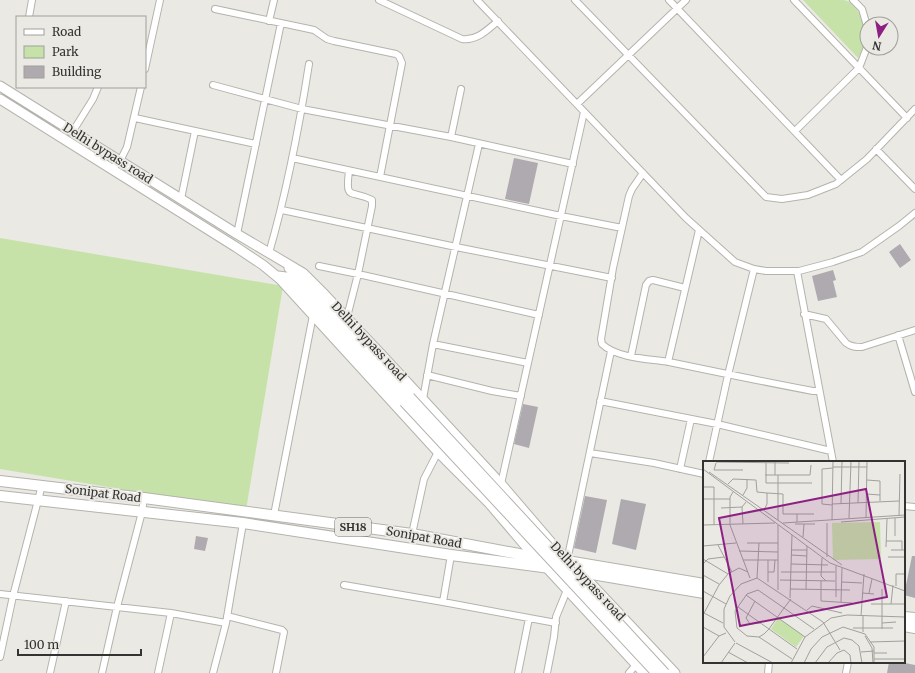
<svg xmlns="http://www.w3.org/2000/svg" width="915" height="673" viewBox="0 0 915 673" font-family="Merriweather,serif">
	<rect width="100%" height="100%" fill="#eae9e3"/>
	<path fill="#c6e2a9" d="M803,0C816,0 830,0 843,0C859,2 866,27 865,41C865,47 861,52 858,58Z
		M0,238L283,286L246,510L0,469Z"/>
	<path fill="#aeaaaf" d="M514,158L538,163L529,204L505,199Z
		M900,244L911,260L900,268L889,252Z
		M833,270L836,280L833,281L837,297L818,301L812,276Z
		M523,404L538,407L529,448L514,444Z
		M585,496L607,500L596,553L574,548Z
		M621,499L646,504L636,550L612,544Z
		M196,536L208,538L205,551L194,549Z
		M912,556H915V598L904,595Z
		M889,662H900L915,665V673H887Z"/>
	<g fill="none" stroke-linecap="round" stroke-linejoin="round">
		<g stroke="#b4b3ad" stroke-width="8">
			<path id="street" d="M379,0L462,39C477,41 487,30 498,21
				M477,0L686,218L735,262L754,269L766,271H799L833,262L862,252L899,226L915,213
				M575,0L766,197L782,199L808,195L836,184L867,159L915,109
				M669,0L841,180
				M794,0L907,118
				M853,0L862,9L867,26
				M215,9L314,30L327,39L334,41L396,54L399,56L402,63L380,177
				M29,17L32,0
				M269,21L274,0
				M145,69L160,0
				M213,85L302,109L451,137L573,164
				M577,104L686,0
				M135,118L256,144
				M73,131L93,99L98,87
				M795,131L859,68L867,47
				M451,137L461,89
				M876,149L915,189
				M292,158L561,216L622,228
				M112,169L120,161L127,147L141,87
				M643,173L632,189L629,196L613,268L601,339L602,344C616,358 650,359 669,362C717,372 765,382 813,391H819
				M181,199L195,131
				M282,210L456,247L612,278
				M237,234L281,23
				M269,253C287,191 299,128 309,64
				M319,266L358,274L539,315
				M797,271L833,462
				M804,314L826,319L846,343C851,347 856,347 862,347L915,330
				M347,317L358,274L372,206V200C351,189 345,202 349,171
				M898,335L915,392
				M433,344L528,363
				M631,356L646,285L649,281L653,280L685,288
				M668,362L699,230
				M427,375L492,391L521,396
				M423,399L433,344L479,144
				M600,401L717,424L831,451
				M590,453L654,463L704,474
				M709,462L728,375L754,269
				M680,469L691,419
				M501,484L584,112
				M904,506L915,507
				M274,515L313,315
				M412,534L424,479L438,452
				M451,555L443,602L529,618L518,673
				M567,561L611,351
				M344,585L443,602
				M0,594L171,613L226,623
				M227,616L282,630L284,632L276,673
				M529,618L556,623
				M0,657L13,596L42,485
				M50,673L66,601
				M102,673L117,607L142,512L144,498
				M158,673L171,613
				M213,673L226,623L243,523
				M547,673L554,637L556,617L567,590
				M629,673L636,665
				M768,673L769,662
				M846,673L848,662"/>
		</g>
		<g stroke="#b4b3ad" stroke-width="11">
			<path id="secondary" d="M0,86L237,234L303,273L325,295L381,354L501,484L567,561L580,572L675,673
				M0,99L236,247L263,265L280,279L438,452L489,503L535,557L547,568L644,673
				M289,268L410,397
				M278,276L286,277L300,290L404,402"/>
		</g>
		<g stroke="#b4b3ad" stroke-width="12">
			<path id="primary" d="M0,481L144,498L412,534L535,557L567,561L704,584
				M0,496L243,523L451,555L580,572L704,593
				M904,617L915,618
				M904,626L915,628"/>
		</g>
		<use href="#street" stroke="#fff" stroke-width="6"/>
		<use href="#secondary" stroke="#fff" stroke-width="9"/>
		<use href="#primary" stroke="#fff" stroke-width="10"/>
		<g stroke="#b4b3ad" stroke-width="11" stroke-linecap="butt">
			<path id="secondary-bridge" d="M410,397L665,673
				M404,402L656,673"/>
		</g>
		<use href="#secondary-bridge" stroke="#fff" stroke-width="9"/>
	</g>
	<g text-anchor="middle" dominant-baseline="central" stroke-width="4" stroke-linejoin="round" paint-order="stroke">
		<rect fill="#eae9e3" stroke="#6b6a66" stroke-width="1" x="335" y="518" width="36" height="18" rx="3"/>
		<g font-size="11" font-weight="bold" fill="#343331">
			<text x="353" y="527">SH18</text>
		</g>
		<g font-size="12" fill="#343331" stroke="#eae9e3">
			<text transform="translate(108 153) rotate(32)">Delhi bypass road</text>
			<text transform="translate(369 341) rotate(47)">Delhi bypass road</text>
			<text transform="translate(103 493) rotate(7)">Sonipat Road</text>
			<text transform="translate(424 537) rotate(10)">Sonipat Road</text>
			<text transform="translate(588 581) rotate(47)">Delhi bypass road</text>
		</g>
	</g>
	<g transform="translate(703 461)">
		<rect width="202" height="202" fill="#eae9e3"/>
		<path d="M177,61L178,98L130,99L129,62ZM75,157L101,175L93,186L68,168Z" fill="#c6e2a9"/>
		<path fill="none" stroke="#a1a09c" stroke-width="1" d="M13,1L86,2M72,1V14M13,2L11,9H40M63,2V22H109M130,6H164M0,8L127,102L202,130M6,11L139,104M62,14H107L108,4M164,19L177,20V40M25,23L30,18L53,19L54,31L64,32V43L61,49M0,26H11V64M30,31L27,36V64L47,117M64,32L80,33V53H94V61M164,33L177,34M40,34L44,27V18M0,38H27M155,42L156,0M129,43L196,40M138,43L139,0M129,44L119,43V8L130,7M18,47L39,46M94,53H111M196,55L197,13M146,57L148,0M163,57L164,0M75,59V14M129,59L130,0M138,61L202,56M80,62L202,54M40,63L39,46L43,41M92,63H112M0,64L72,62M192,75V57M100,76L101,63M183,80H199V89M44,82H75M15,84L29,111M0,85L33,82M183,86L184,58M88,89H104M188,89H202M36,90L75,91M88,94L104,95M124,96V62M185,96H202M119,97L118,115L123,120M0,98L25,113M40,99H75M0,103L5,98L21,96M88,103L125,104M65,111H71L72,99M78,111H132M0,114L16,123M54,117L56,82M77,119L132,120M118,120V140L149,142M65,121V99M139,121L159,122M193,125V113H202M87,128L147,129M103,128L104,85M75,129V64M0,130L23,143M159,132L171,133M166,132L169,118M43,134L102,176M133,136V105M87,137L89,74M88,138L81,147L66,168L61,173L56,176L44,175L34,167L32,150L44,133L55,129L81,147L111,168M52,140L43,157L47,163L58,162M138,141L139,107M168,143H202M188,143L190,124M35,146L94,188M104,149L109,145L139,152M1,152L20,162M0,154L16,124L25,113L36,107L45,111M158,155L161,113M179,162L193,161M0,166L16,175M150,167H190M179,168V128M160,171V155M162,175L169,187L170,202M56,176L89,198M32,181L21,166V148L27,135L38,123L54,117L120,161L137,189M167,181L202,180M33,182L70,202M25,191L45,202M158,191L171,190M171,192H184M0,196L16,175L23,172M171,198H202M18,202L32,182M88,202L102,176L128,157L144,154L202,156M101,202L108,188L119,176L140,166L162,173L171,186V202M112,202L124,186L141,177L149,179L156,185L159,202M125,202L134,192L141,189L147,194L148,202"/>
		<path fill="#8e2084" fill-opacity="0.15" stroke="#8e2084" stroke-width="2" d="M163,28L184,136L37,165L16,57Z"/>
		<rect width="202" height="202" fill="none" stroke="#343331" stroke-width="2"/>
	</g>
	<rect x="16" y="16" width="130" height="72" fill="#eae9e3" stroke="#a1a09c"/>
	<rect x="24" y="29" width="20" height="6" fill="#ffffff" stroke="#a1a09c"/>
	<text x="52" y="36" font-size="12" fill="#343331">Road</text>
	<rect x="24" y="46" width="20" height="12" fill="#c6e2a9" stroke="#a1a09c"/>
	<text x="52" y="56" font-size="12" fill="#343331">Park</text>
	<rect x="24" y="66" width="20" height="12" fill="#aeaaaf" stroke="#a1a09c"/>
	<text x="52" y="76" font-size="12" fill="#343331">Building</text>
	<g transform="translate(879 36) rotate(191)"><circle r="19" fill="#eae9e3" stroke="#a1a09c"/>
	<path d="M0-3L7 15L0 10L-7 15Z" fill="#8e2084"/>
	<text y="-6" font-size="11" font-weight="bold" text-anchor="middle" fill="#343331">N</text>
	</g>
	<path d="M18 649v6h123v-6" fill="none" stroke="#343331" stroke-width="2"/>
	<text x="24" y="649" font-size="12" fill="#343331" stroke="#eae9e3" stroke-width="3" paint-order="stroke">100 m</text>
</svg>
